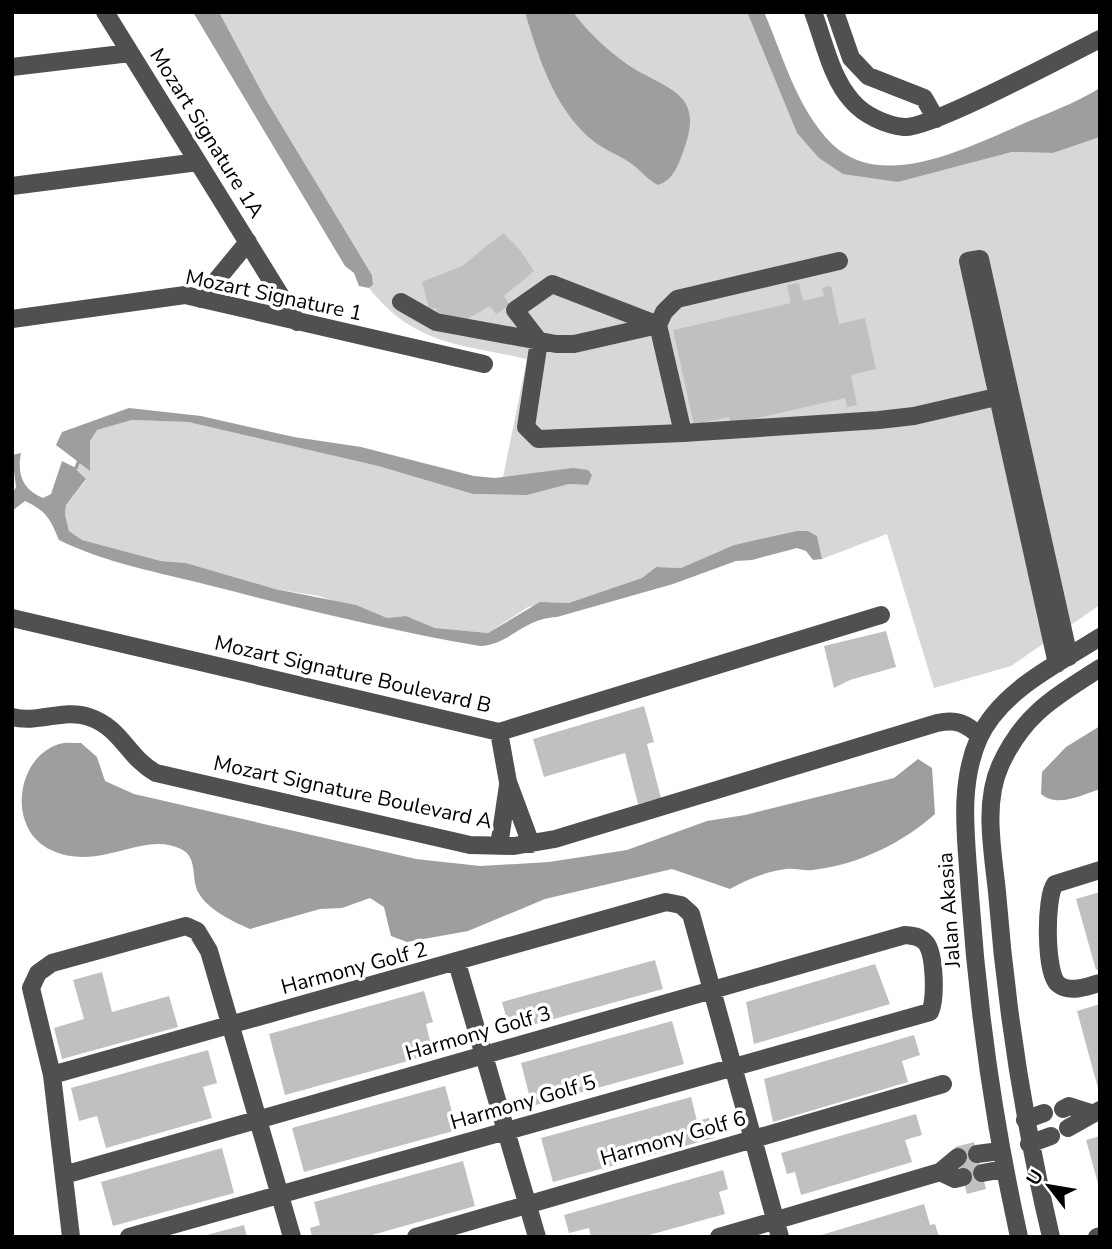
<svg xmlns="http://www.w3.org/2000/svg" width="1112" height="1249" viewBox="0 0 1112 1249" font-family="'Nunito Sans',sans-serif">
	<rect width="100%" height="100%" fill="#fff"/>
	<path fill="#d7d7d7" d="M219,12H747L797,133L898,182L1012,152L1053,153L1100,137V605L1011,666L934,688L887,534L822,559L817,536L808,531L734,545L681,568L656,567L642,578L569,604L552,602L528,607L488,633L435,628L406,616L387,618L319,596L275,589L186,563L161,561L82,540L69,531L65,515L66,505L86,480L77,469L81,463L90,470V440L97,430L132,420L188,422L378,466L473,494L527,495L569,484L588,485L521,475L503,477L527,359C460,344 414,345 369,288L373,285L372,275L265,98Z"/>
	<path fill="#9e9e9e" d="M193,12H219L265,98L372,275L373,285L369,288L359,286L354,273L345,266Z
		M525,12H573C590,35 612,55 636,70C678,93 703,98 683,152C678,166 673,180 658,185C646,179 640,169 629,162C619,155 607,151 596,143C555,112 539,59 525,12Z
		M747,12H764C783,56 797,109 832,144C882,192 966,148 1018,126C1045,114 1074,104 1100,88V137L1053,153L1012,152L898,182L843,174L819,158L797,133Z
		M129,408L201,416L294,437L361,447L474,476L495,478L573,468L588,470L592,475L588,485L569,484L527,495L473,494L378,466L188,422L132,420L97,430L90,441V471L56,445L62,432Z
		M21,453C17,474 22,489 43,498L51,494L62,461L74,467L86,479L66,505L65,515L69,531L82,540L161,561L186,563L275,589L356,605L387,618L406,616L435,628L488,633L540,602L569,603L642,578L656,567L681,568L734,545L797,531H808L817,536L822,559L813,560L806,551L797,548L752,560L736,561L673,584L557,617C521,619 510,645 480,646C388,630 298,608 208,585C157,572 106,563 59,540C50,518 46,511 25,501L12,511V494L16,487L12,455Z
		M1100,726V789C1081,795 1058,808 1041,794L1042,772L1066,747Z
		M81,743L97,757L105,781L134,794L416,859L480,866L549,862L627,850L707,821L745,815L894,778L918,759L932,768L935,814C903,843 857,865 813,870C804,871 795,868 786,869C765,872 748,879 730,889L672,869L545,899L468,931L407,942L391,936L384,907L370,898L342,908L320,909L250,929C232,921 208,910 198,892C191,878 198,857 181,849C143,830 100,873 51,850C7,830 15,758 59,744C65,742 74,743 81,743Z"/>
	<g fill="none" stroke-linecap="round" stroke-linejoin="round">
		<path stroke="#9e9e9e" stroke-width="3.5" d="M76,468L79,461"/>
	</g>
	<path fill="#c0c0c0" d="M503,233L520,250L534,271L504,296L510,305L496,314L490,306L467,319L437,314L436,308L429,309L422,282L462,266Z
		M799,283L803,301L824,296L822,288L831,286L839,324L865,318L876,369L851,375L857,405L847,407L845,398L731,424L729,417L694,425L673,330L791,303L787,285Z
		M886,631L896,667L850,680L834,688L824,646Z
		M644,706L654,742L647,744L661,798L638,804L625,753L544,777L533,739Z
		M1100,892V969L1096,970L1076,899Z
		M655,960L663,989L510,1031L502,1002Z
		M875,964L890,1004L754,1044L746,1002Z
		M102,972L112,1012L169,996L178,1027L62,1059L54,1028L84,1019L73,980Z
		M424,991L433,1022L426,1024L433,1054L285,1095L269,1034Z
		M1100,1004V1092H1099L1077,1011Z
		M672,1021L684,1064L532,1106L521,1063Z
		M914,1035L920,1055L902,1061L908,1082L773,1122L764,1079Z
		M208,1050L217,1083L203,1087L212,1118L106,1148L97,1116L79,1121L71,1088Z
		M445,1086L457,1130L304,1172L292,1128Z
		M691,1097L697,1121L709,1118L714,1138L553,1182L541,1138Z
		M916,1114L922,1135L905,1140L912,1162L801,1195L795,1172L787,1174L781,1153Z
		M1100,1136V1187H1099L1086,1140Z
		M974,1142L986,1189L967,1194L955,1147Z
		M222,1148L234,1193L113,1226L101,1182Z
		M463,1161L475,1206L365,1237H312L310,1228L320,1225L314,1202Z
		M723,1170L728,1189L719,1192L725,1214L642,1237H591L589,1228L569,1233L564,1215Z
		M924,1204L930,1225L935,1224L939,1237H815Z
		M244,1225L247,1237H203V1236Z"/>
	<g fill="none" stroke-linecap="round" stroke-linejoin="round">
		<path stroke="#505050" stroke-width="18" d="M105,12L297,322
			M813,12C824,41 831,78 852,101C864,115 885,125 904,127C928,130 1068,55 1100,39
			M835,12L851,58L868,76L924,98L936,119
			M12,67L130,53
			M12,186L198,162
			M201,299L248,242
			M401,302L436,322L556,344H574L658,325
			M12,319L185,295L484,364
			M658,325L552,284L515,310L539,341L526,427L538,439L683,433L879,420L914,416L1009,394
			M683,433L658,325L664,312L677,299L839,261
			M12,618L499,732L881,615
			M1057,664L968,261L980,259L1069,657
			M12,717C39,724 63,708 89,717C122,728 127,757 156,773L470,845L514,846L555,839L937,723C957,719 965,723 980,736
			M499,732L508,782L531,844
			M499,846L508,785
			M1100,870L1055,884C1045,897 1045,973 1058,984C1070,994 1087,986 1100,983
			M457,963L537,1237
			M52,1075L666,902L681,905L691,914L780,1237
			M1063,1109L1069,1106L1091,1113
			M1025,1120L1044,1113
			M1068,1128L1100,1110
			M1029,1144L1051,1136
			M977,1154L1000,1151
			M940,1172L955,1179L963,1177
			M982,1173L1004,1169
			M64,1175L905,935C913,936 920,936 926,943C935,955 936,999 930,1012L129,1237
			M71,1237L52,1075L31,988L38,973L52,963L186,926L197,931L209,951L292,1237
			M416,1237L943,1084
			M719,1237L940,1172L958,1157
			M1019,1237C994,1124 978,1011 970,895C967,844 957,787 979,738C1001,690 1058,664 1100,637
			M1051,1237C1024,1123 1006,1008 997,892C993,852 983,804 1000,766C1023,714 1055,697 1100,668
			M1097,1237L1100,1236"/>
	</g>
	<g text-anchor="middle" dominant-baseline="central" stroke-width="7" stroke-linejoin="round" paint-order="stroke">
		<g font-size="21" fill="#000" stroke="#fff">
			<text transform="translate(207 133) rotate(58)">Mozart Signature 1A</text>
			<text transform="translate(274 295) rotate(12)">Mozart Signature 1</text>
			<text transform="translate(353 674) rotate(13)">Mozart Signature Boulevard B</text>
			<text transform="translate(353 792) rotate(12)">Mozart Signature Boulevard A</text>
			<text transform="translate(949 910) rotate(-94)">Jalan Akasia</text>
			<text transform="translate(354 968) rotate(-15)">Harmony Golf 2</text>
			<text transform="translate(478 1033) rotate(-16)">Harmony Golf 3</text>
			<text transform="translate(523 1102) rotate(-16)">Harmony Golf 5</text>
			<text transform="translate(673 1138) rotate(-16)">Harmony Golf 6</text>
		</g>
	</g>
	<rect width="1112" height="1249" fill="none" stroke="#000000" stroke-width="28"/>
	<g transform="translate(1049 1186) rotate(301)" stroke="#ffffff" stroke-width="5" paint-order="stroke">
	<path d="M0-5L12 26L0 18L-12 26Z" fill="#000000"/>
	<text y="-10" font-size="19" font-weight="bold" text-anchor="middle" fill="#000000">U</text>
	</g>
</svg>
